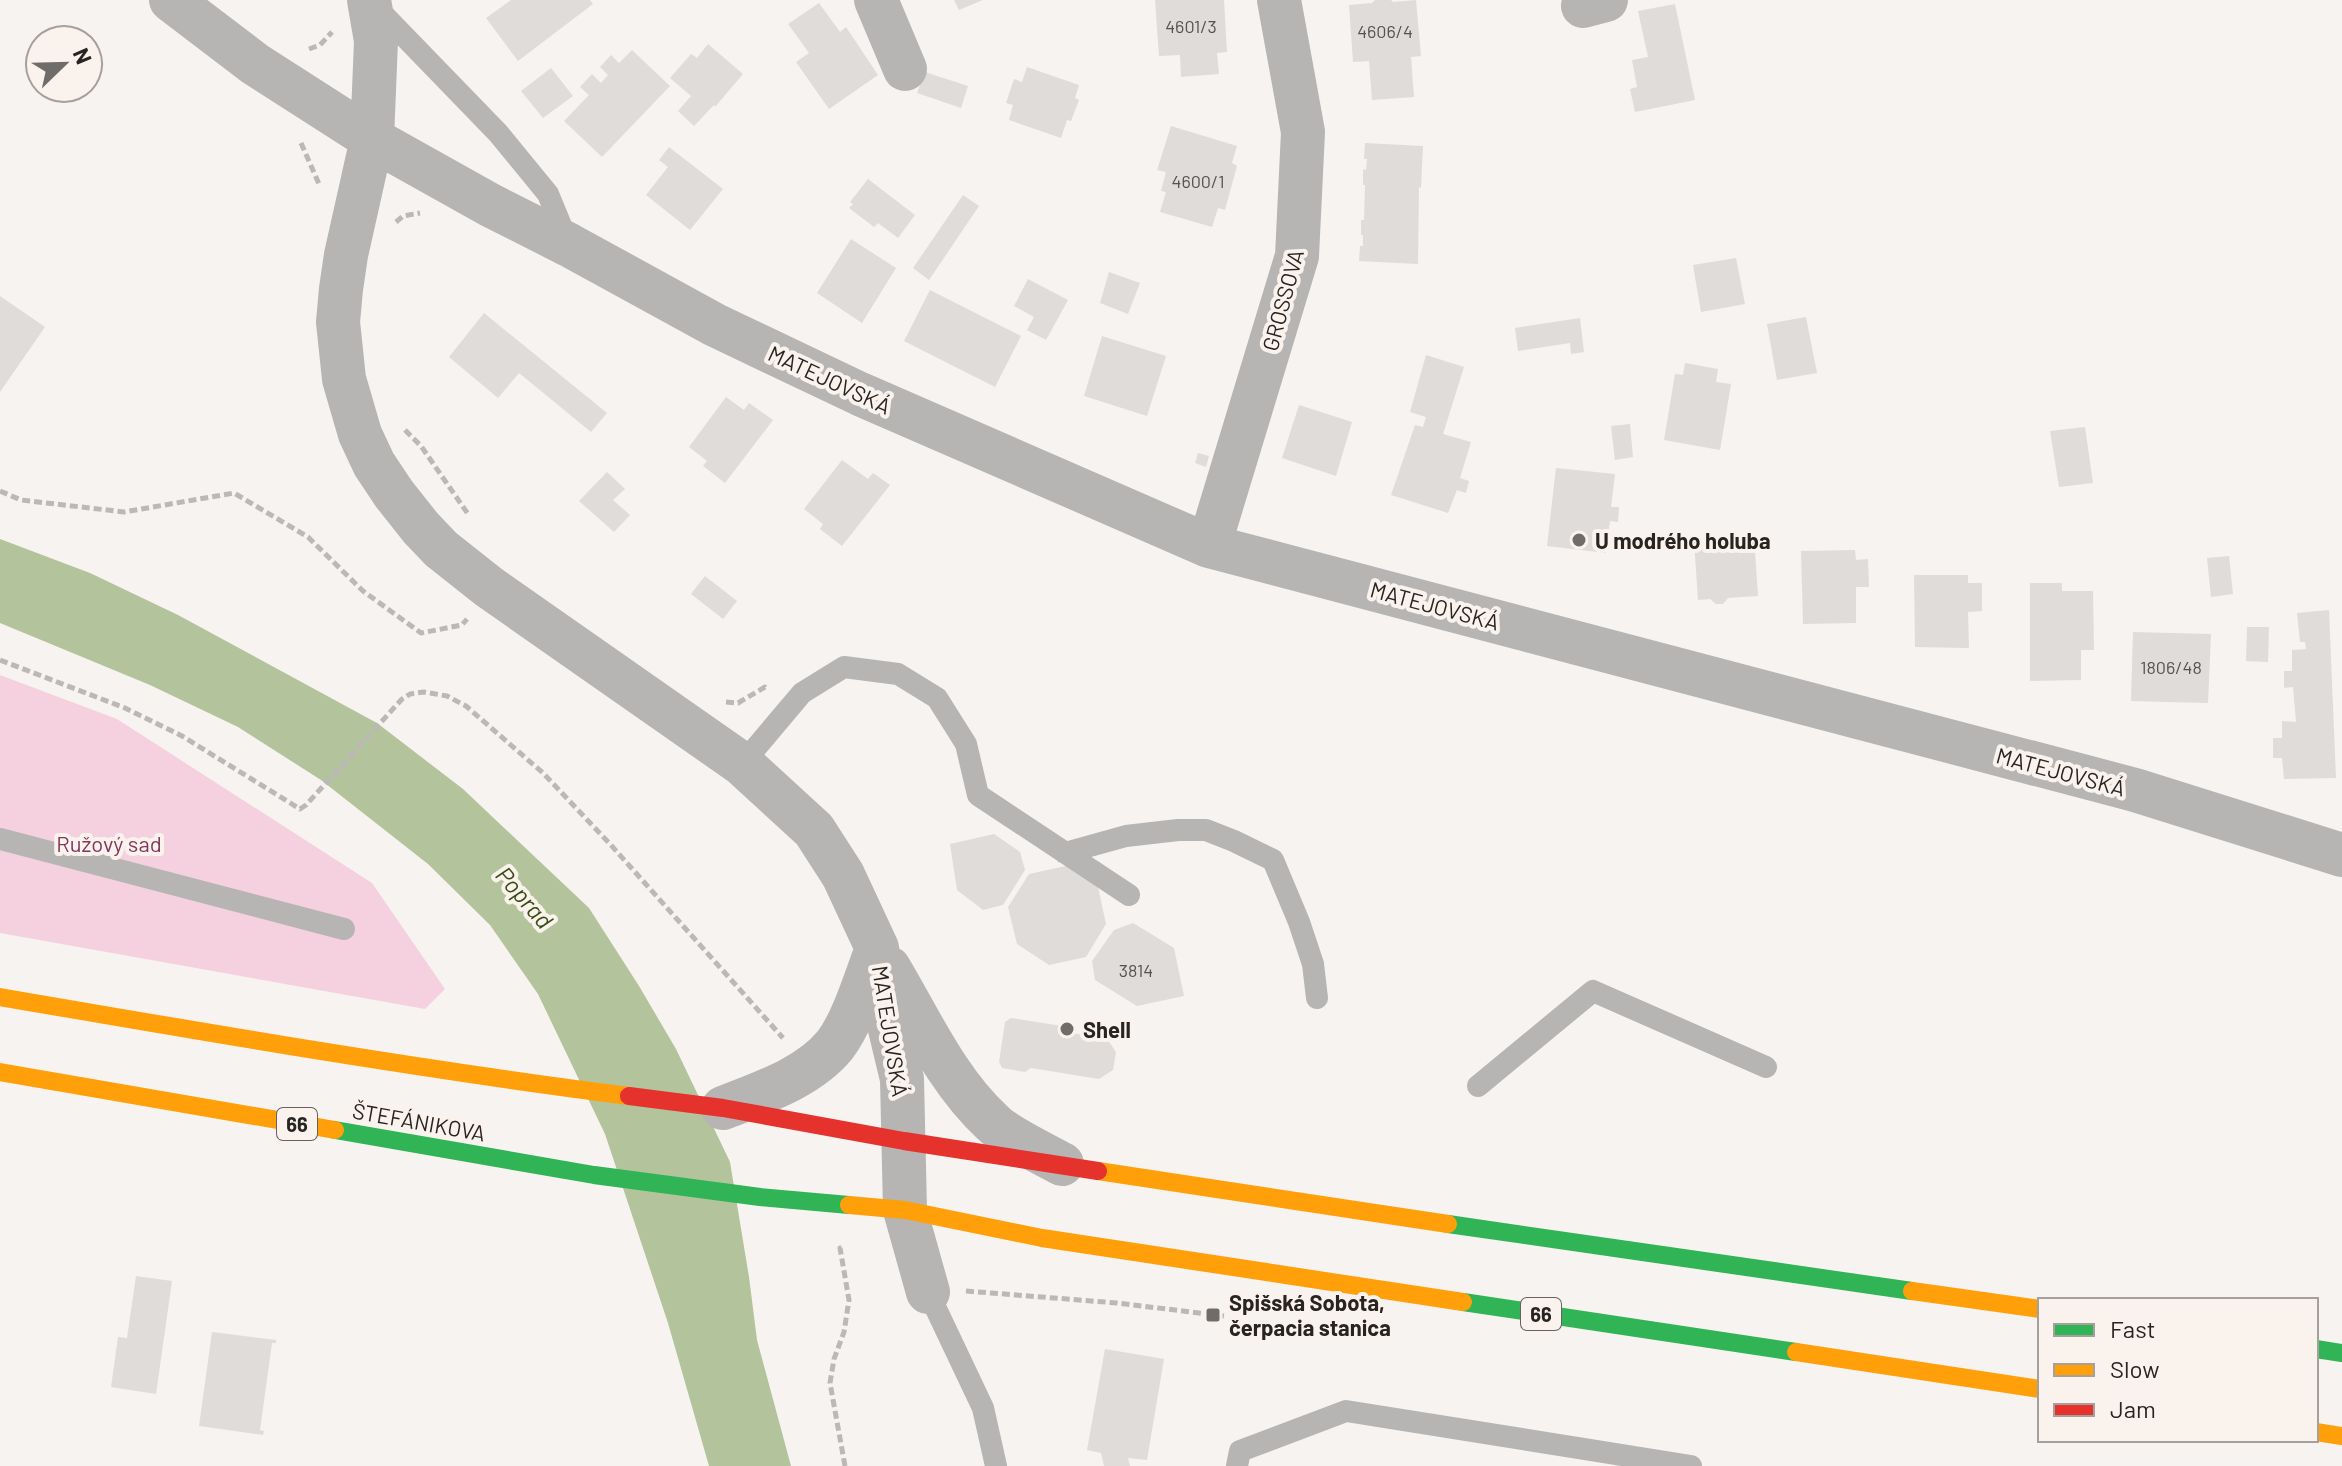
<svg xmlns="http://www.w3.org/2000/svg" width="2342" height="1466" viewBox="0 0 2342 1466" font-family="Barlow,sans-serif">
	<rect width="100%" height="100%" fill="#f7f3f0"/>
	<path fill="#f5d1df" d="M0,675L117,719L372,883L445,989L425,1009L0,933Z"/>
	<path fill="#b3c39b" d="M0,539L90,573L178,615L377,723L463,789L589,908L639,986L676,1049L730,1162L749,1277L757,1340L791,1466H709L668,1323L605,1134L538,994L490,925L428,864L321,780L238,727L150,685L0,623Z"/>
	<path fill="#dfdcd9" d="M511,0H590L593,4L518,61L486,18Z
		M954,0H983L959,10Z
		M1155,0H1224L1227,52L1217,53L1219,74L1181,77L1180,55L1159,56Z
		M1375,0H1391L1393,2L1416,0L1421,56L1411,57L1414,97L1372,100L1369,61L1353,62L1349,5L1372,3Z
		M819,3L840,32L846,27L878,75L829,109L796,62L809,53L788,24Z
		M1675,4L1695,100L1635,112L1630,89L1637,87L1632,60L1648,57L1638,11Z
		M708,44L743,74L715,107L714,105L694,126L678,111L691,96L670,78L691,54L697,58Z
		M632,50L670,86L602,157L564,121L589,95L580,87L592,74L601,83L608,75L600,67L611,55L619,63Z
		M1027,67L1079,85L1075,98L1079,100L1071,121L1067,120L1061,138L1009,120L1013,105L1006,103L1014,79L1022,82Z
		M551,68L573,96L543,118L521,91Z
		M925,72L968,86L961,108L917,93Z
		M1171,126L1237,146L1232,163L1237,166L1225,210L1218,208L1212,227L1160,212L1166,192L1161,191L1166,172L1157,170Z
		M1365,143L1423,146L1421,188L1419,187L1418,264L1359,261L1360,246H1363V235H1361V220H1364L1365,185H1363V169L1366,170L1367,159H1364Z
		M669,147L723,189L690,230L646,195L668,167L659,160Z
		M868,179L915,215L898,238L878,223L874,227L849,208L853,204L850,202Z
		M963,195L979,206L929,280L913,268Z
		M851,239L896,268L862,323L817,293Z
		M1736,258L1745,304L1701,312L1693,265Z
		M1109,272L1140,283L1128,314L1100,303Z
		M1028,279L1068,300L1046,340L1027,330L1034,317L1014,306Z
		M930,290L1021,336L995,387L904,341Z
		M0,296L45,327L0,392Z
		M484,313L607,413L591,432L519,373L498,398L449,357Z
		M1806,317L1817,373L1777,380L1767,324Z
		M1580,318L1584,352L1571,354L1570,343L1518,351L1515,328Z
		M1102,336L1166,356L1147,416L1084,396Z
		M1426,355L1464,367L1443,434L1471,442L1460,478L1469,481L1466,493L1457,490L1448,513L1391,495L1415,425L1423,427L1426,417L1410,412Z
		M1685,363L1718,369L1716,382L1731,384L1720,450L1664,440L1675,374L1683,375Z
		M726,397L744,410L749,403L773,420L725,483L703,466L707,461L689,447Z
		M1299,405L1352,422L1336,476L1282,458Z
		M1630,424L1633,457L1615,460L1611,426Z
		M2085,427L2093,483L2059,487L2050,431Z
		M1198,453L1209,456L1206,467L1195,463Z
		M842,460L868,479L873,473L890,485L842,546L820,529L823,524L804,509Z
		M1556,468L1615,474L1611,507H1619L1618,522L1610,521L1606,553L1547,546Z
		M607,472L625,489L613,500L630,515L614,532L579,501Z
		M1754,537L1758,596L1728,598L1723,604H1716L1710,599L1698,600L1694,541Z
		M1855,550L1856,560L1868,559L1869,587H1856V623L1803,624L1801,551Z
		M2229,556L2233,594L2211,597L2207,558Z
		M1914,575H1968V583H1982V611L1968,612L1969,648L1915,647Z
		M705,576L737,601L723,619L691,594Z
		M2030,583H2062V591H2093L2094,650H2081V680L2030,681Z
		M2329,610L2336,778L2284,779L2282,758H2273V738H2282V721L2296,722L2293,687L2284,688V671H2292V650L2306,649L2305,642H2300L2297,613Z
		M2247,627H2269L2268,662L2246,661Z
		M2133,632L2211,634L2208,703L2131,701Z
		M994,834L1020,852L1025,870L1003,905L983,910L957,890L950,844Z
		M1066,866L1098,887L1106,924L1086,957L1049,965L1017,944L1008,907L1029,874Z
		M1133,923L1174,948L1184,996L1137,1006L1095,980L1092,961L1114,930Z
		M1011,1018L1062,1026L1066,1032L1107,1039L1116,1052L1113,1070L1099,1079L1031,1068L1025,1072L1002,1068L999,1062L1005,1022Z
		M136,1276L172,1281L156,1394L111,1387L118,1337L127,1338Z
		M212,1332L276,1340V1343H272L260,1430L264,1431L263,1435L199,1426Z
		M1105,1349L1164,1359L1147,1460L1128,1458L1130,1466H1104L1101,1453L1087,1450Z"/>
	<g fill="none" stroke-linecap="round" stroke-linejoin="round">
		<path stroke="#bbb8b7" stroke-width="5" stroke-dasharray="8 4" stroke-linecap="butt" d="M309,49L320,45L332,32
			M301,143L319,184
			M396,222L403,216L420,213
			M405,430L421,446L468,514
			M0,491L21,500L124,512L234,493L308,537L363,591L421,633L462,625L467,619
			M0,660L125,708L182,736L300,809L306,805L402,699L410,694L424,692L447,696L466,706L543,773L610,844L783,1038
			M726,702L738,703L765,687L766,688
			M966,1291L1117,1303L1224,1316
			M845,1466L830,1383L834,1359L844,1332L849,1300L840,1248H845"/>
		<path stroke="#b6b5b4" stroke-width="22" d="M375,6L498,133L548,194L567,240
			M742,764L802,693L844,667L898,674L937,698L966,744L978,795L1129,895
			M0,839L344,929
			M1065,853L1126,836L1178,830H1206L1234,841L1273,860L1299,922L1313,964L1317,998
			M1478,1086L1593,991L1766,1067
			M928,1292L983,1408L996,1466
			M1237,1466L1240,1451L1346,1411L1691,1466"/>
		<path stroke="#b6b5b4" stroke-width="44" d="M171,0L255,64L372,139L490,205L569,245L715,325L860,394L1209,546L2135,790L2342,855
			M369,0L376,41L372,139L346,255L341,289L338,322L344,379L360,434L374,464L394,494L421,528L441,549L489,587L742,764L814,830L843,875L877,948L884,1004L902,1079L905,1210L928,1292
			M876,0L905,69
			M1583,6L1606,0
			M1209,546L1297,256L1303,132L1279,0
			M889,968C920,1020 947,1081 993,1123C1007,1137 1044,1154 1062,1164
			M723,1108C761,1093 808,1078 835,1045C853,1021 864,983 875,954"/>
		<path stroke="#30b455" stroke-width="18" d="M335,1130L594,1175L760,1197L849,1205
			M1448,1224L1912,1291
			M1463,1302L1796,1352
			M2316,1349L2342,1353"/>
		<path stroke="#ff9f0a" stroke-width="18" d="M0,997C209,1033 418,1069 629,1096
			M0,1072L335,1130
			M1098,1171L1448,1224
			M849,1205L905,1210L1042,1238L1463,1302
			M1912,1291L2040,1309
			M1796,1352L2040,1389
			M2316,1432L2342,1436"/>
		<path stroke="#e5322d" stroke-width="18" d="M629,1096L723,1108L904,1141L1098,1171"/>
	</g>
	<g fill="#706c6a" stroke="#faf3ed" stroke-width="3">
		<circle cx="1579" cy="540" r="8"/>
		<circle cx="1067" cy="1029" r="8"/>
		<rect x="1205" y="1307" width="16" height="16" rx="4"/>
	</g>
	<g text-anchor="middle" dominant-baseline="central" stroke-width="8" stroke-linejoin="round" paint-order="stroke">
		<g font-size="18" fill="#555250">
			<text x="1191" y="26">4601/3</text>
			<text x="1385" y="31">4606/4</text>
			<text x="1198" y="181">4600/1</text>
			<text x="2171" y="667">1806/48</text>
			<text x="1136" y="970">3814</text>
		</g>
		<g fill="#faf3ed" stroke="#66625f" stroke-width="2">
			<rect x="277" y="1108" width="40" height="32" rx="6"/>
			<rect x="1521" y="1298" width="40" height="32" rx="6"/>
		</g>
		<g font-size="20" font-weight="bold" fill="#272422">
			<text x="297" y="1124">66</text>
			<text x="1541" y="1314">66</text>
		</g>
		<g font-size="22" fill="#272422" stroke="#faf3ed">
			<text transform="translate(1282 300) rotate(-75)">GROSSOVA</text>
			<text transform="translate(830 379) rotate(25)">MATEJOVSKÁ</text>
			<text transform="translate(1435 605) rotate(15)">MATEJOVSKÁ</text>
			<text transform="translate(2061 771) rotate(15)">MATEJOVSKÁ</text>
			<text transform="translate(891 1031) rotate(81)">MATEJOVSKÁ</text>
			<text transform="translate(419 1121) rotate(10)">ŠTEFÁNIKOVA</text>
		</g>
		<g font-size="22" font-weight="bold" fill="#272422" stroke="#faf3ed" text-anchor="start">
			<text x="1595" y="540">U modrého holuba</text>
			<text x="1083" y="1029">Shell</text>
			<text x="1229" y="1302">Spišská Sobota,<tspan x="1229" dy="25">čerpacia stanica</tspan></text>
		</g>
		<g font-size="22" fill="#81375c" stroke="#faf3ed">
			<text x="109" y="843">Ružový sad</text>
		</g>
		<g font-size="24" font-style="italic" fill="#384d12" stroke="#faf3ed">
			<text transform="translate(525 897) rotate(49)">Poprad</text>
		</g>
	</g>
	<rect x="2038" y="1298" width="280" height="144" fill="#faf3ed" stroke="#a6a09c" stroke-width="2"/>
	<rect x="2054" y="1324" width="40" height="12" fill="#30b455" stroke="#a6a09c" stroke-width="2"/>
	<text x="2110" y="1338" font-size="24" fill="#272422">Fast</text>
	<rect x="2054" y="1364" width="40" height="12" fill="#ff9f0a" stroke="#a6a09c" stroke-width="2"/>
	<text x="2110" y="1378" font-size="24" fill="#272422">Slow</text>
	<rect x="2054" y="1404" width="40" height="12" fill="#e5322d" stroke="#a6a09c" stroke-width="2"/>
	<text x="2110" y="1418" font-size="24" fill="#272422">Jam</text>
	<g transform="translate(64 64) rotate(67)"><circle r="38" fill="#faf3ed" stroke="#a6a09c" stroke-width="2"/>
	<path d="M0-6L14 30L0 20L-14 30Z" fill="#706c6a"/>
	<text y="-12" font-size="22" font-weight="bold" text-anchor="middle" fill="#272422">N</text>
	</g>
</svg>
